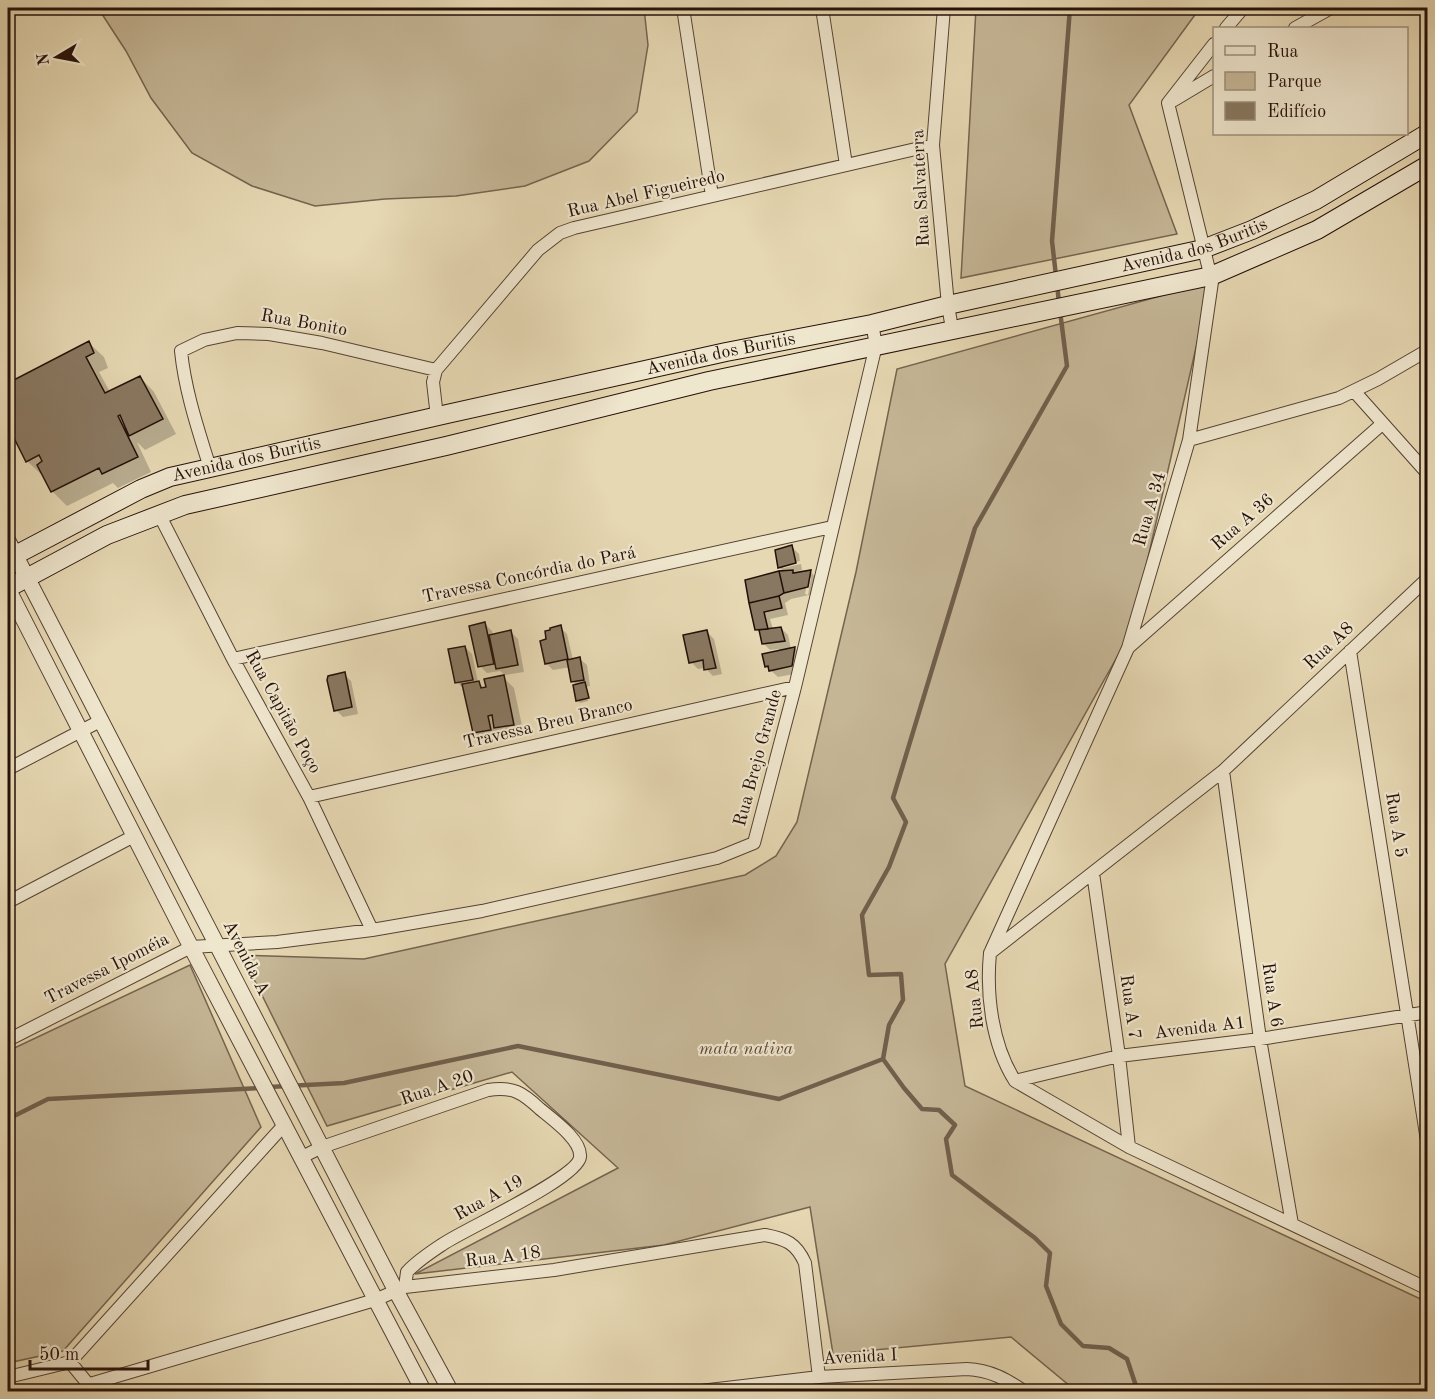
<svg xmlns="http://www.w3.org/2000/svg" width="1435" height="1399" viewBox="0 0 1435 1399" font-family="'Old Standard TT',serif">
	<rect width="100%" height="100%" fill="#e6d8b3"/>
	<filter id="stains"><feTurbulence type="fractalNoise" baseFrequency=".00333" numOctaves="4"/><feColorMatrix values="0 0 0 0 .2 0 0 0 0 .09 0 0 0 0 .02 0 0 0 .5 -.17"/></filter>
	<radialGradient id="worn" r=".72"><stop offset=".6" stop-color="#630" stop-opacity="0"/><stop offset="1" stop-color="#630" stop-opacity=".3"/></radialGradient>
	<path fill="#c5b696" stroke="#75634f" stroke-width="1.5" d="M98,8H644L648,45L637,112L589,161L525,186L456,196L385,199L315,206L252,186L192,153L151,98L126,51Z
		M976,8H1200L1129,105L1177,234L961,278Z
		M1211,282L1131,632L945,964L965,1086L1427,1302V1391H1076L1011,1337L833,1354L810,1207L664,1245L415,1274L618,1168L512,1072L327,1126L242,955L364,959L745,875L776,856L797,822L856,572L897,369Z
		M190,965L261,1127L63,1351L8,1363V1051Z"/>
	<path fill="#0003" fill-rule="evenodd" d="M89,343L104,357L108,368L99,372L110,392L140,377L154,392L176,434L145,450L137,442L151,472L118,488L113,483L67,506L52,491L44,475H42L27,461L8,422V384Z
		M792,547L799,554L800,561L783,565V568L801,564L802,570L792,572L793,575L811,572L817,579L814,594L791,599L785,603L788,615L770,619L773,629L781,628L788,635L791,649L795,648L802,655L799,673L778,677L766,666L780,652L779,649L770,650L763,643L762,635L757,630L746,581L784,572L779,567ZM808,578H811L808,595L805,594Z
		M485,624L492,631L493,636L511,632L518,639L524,672L505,675L500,671L487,673L480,666Z
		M560,627L567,634L573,660L580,659L587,665L590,686L585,687L588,701L580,703L577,700V686L573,681L571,667L553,670L546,663L548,640Z
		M707,632L714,639L722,674L713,676L705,668L698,669L691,662Z
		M465,647L472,654L478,682L485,689L503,677L514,688L524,735L506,738L499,731L500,740L485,743L474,732L464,689L457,682Z
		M344,674L351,681L358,714L343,717L336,710Z"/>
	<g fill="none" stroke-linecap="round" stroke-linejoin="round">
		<path stroke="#715f4c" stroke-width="4.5" d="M1056,276L1052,241L1070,8
			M1057,284L1059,303
			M1060,311L1067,366L975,528L893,798L906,822L889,867L862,915L869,975L901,974L903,1000L889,1025L883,1059L904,1088L922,1109L939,1110L955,1125L946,1139L952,1175L1035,1238L1050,1253L1046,1286L1061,1324L1083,1346L1109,1348L1127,1359L1138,1392
			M269,1087L344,1083L518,1046L779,1099L883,1059
			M8,1119L48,1099L261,1088"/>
	</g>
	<path fill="#897861" stroke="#251008" stroke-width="1.5" d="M89,341L94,353L86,357L105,393L140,376L163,419L129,436L120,415L118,416L138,457L102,474L99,468L51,492L37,465L42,461L39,455L26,462L8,426V383Z
		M792,545L796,563L778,568L775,550Z
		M793,570V573L811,570L808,587L784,593L779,571Z
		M779,571L784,593L779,596L749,603L745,580Z
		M779,596L782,608L764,612L768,629L755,630L749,603Z
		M485,622L494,664L478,667L469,626Z
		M561,625L568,659L545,664L540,641L546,639L545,631L550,630V628Z
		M781,627L785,641L762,644L759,630Z
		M511,630L518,665L496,669L489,635Z
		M707,630L716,668L704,670L703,660L689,663L683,635Z
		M465,646L473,680L455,683L448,649Z
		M795,647L792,666L769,671L768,666L765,667L762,654Z
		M580,657L584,680L571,682L567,660Z
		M345,672L352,707L334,711L327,680L328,676Z
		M504,675L514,725L494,728L492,715L488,716L491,730L473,733L462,684L479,681L481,688L486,687L484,679Z
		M585,682L589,698L576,701L573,685Z"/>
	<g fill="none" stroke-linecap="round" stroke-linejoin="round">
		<g stroke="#554233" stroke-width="14">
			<path id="minor" d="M683,8L712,196
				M822,8L846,165
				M944,8L933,145L948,305L952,329
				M1226,28L1243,8
				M1295,28L1331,8
				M1174,100L1214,76
				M1168,103L1214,44
				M1354,391L1428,474
				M437,417L433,382L436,370L538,250L560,233L574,228L933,145
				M1189,440L1339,398L1378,379L1428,350
				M210,468C198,429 185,391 181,351L204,340L237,333L269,334L322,343L436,370
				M159,514L233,659L309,797L372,930
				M1428,578L1223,771L990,953C986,995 992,1045 1015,1081L1129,1147L1428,1289
				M1129,647L1382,424
				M1350,651L1428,1147
				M233,659L832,527
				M8,769L102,720
				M1223,771L1260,1039L1292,1224
				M309,797L795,687
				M1093,873L1119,1056L1129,1147
				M8,902L134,836
				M991,951L1128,648L1189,440L1212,282L1168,103
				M8,1040L191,947L277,942L372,930L482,911L717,858L754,843L795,687L876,345L872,324
				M1015,1081L1119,1056L1260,1039L1428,1012
				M302,1157L322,1147L488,1090C513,1086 523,1093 540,1109C552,1119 582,1140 580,1157C578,1178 465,1229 443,1244C431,1252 417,1261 407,1272L405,1287
				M70,1362L93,1390
				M8,1377L70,1362L285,1124
				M90,1384L375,1300L405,1287L554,1270L765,1235C786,1239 796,1243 805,1263L819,1377
				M692,1392L819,1377L967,1369C990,1370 1006,1379 1025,1392"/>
		</g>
		<g stroke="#554233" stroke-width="17">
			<path id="tertiary" d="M8,541L396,1291L451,1392
				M8,589L191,947L424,1392"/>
		</g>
		<g stroke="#251008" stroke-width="20">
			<g id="secondary">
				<path id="s1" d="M8,559L141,489L170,477L447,414L726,352L872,324L948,305L1203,249L1252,230L1316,200L1428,133"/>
				<path d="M8,588L107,535L185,505L446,446L709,381L1211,276L1317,230L1428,165"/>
			</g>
		</g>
		<use href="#minor" stroke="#efe6ce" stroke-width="12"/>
		<use href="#tertiary" stroke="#efe6ce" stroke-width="15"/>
		<use href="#secondary" stroke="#efe6ce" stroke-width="18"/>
	</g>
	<g text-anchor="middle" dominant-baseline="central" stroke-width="4.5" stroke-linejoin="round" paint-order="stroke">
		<g font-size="18" fill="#251008" stroke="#efe6ce">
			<text transform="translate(921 188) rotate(-93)">Rua Salvaterra</text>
			<text transform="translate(646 194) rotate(-13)">Rua Abel Figueiredo</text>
			<text stroke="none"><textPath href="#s1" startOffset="1232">Avenida dos Buritis</textPath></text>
			<text transform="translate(304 323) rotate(10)">Rua Bonito</text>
			<text stroke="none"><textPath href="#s1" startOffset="746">Avenida dos Buritis</textPath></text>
			<text stroke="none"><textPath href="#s1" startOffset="260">Avenida dos Buritis</textPath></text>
			<text transform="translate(1150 509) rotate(-74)">Rua A 34</text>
			<text transform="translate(1243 522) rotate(-41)">Rua A 36</text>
			<text transform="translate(529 575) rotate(-12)">Travessa Concórdia do Pará</text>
			<text transform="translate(1329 646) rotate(-43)">Rua A8</text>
			<text transform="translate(283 712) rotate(61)">Rua Capitão Poço</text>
			<text transform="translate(548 724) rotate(-13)">Travessa Breu Branco</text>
			<text transform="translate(758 758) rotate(-75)">Rua Brejo Grande</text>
			<text transform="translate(1396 825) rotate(81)">Rua A 5</text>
			<text transform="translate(246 958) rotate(63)">Avenida A</text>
			<text transform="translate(107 969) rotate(-27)">Travessa Ipoméia</text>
			<text transform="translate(1272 995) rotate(82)">Rua A 6</text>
			<text transform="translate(975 999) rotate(-96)">Rua A8</text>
			<text transform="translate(1130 1007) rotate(82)">Rua A 7</text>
			<text transform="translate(1200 1028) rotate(-7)">Avenida A1</text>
			<text transform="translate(437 1088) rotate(-19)">Rua A 20</text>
			<text transform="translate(489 1198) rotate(-29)">Rua A 19</text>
			<text transform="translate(503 1257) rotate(-7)">Rua A 18</text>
			<text transform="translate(860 1357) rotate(-3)">Avenida I</text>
		</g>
		<g font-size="18" font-style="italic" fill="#5d4a3a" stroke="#efe6ce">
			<text x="746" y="1049">mata nativa</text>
		</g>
	</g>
	<rect width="1435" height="1399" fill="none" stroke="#e6d8b3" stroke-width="30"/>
	<rect x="9" y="9" width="1417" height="1381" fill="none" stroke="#251008" stroke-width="3"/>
	<rect x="15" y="15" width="1405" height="1369" fill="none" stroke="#251008" stroke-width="1.5"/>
	<rect x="1213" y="27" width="195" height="108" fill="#efe6ce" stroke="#9e907f" stroke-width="1.5"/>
	<rect x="1225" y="46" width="30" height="9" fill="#efe6ce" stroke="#9e907f" stroke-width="1.5"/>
	<text x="1267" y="57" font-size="18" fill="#251008">Rua</text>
	<rect x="1225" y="72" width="30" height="18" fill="#c5b696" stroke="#9e907f" stroke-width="1.5"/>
	<text x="1267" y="87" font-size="18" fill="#251008">Parque</text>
	<rect x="1225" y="102" width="30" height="18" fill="#897861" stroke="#9e907f" stroke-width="1.5"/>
	<text x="1267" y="117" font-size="18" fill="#251008">Edifício</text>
	<g transform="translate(57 57) rotate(260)" stroke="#efe6ce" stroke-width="4.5" paint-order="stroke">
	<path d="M0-4.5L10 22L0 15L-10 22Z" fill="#251008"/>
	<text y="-9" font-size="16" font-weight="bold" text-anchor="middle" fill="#251008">N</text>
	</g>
	<path d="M30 1360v9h118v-9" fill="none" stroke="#251008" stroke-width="3"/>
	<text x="39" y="1360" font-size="18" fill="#251008" stroke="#efe6ce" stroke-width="4.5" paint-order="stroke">50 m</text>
	<rect width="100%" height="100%" filter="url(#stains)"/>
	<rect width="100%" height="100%" fill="url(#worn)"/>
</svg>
